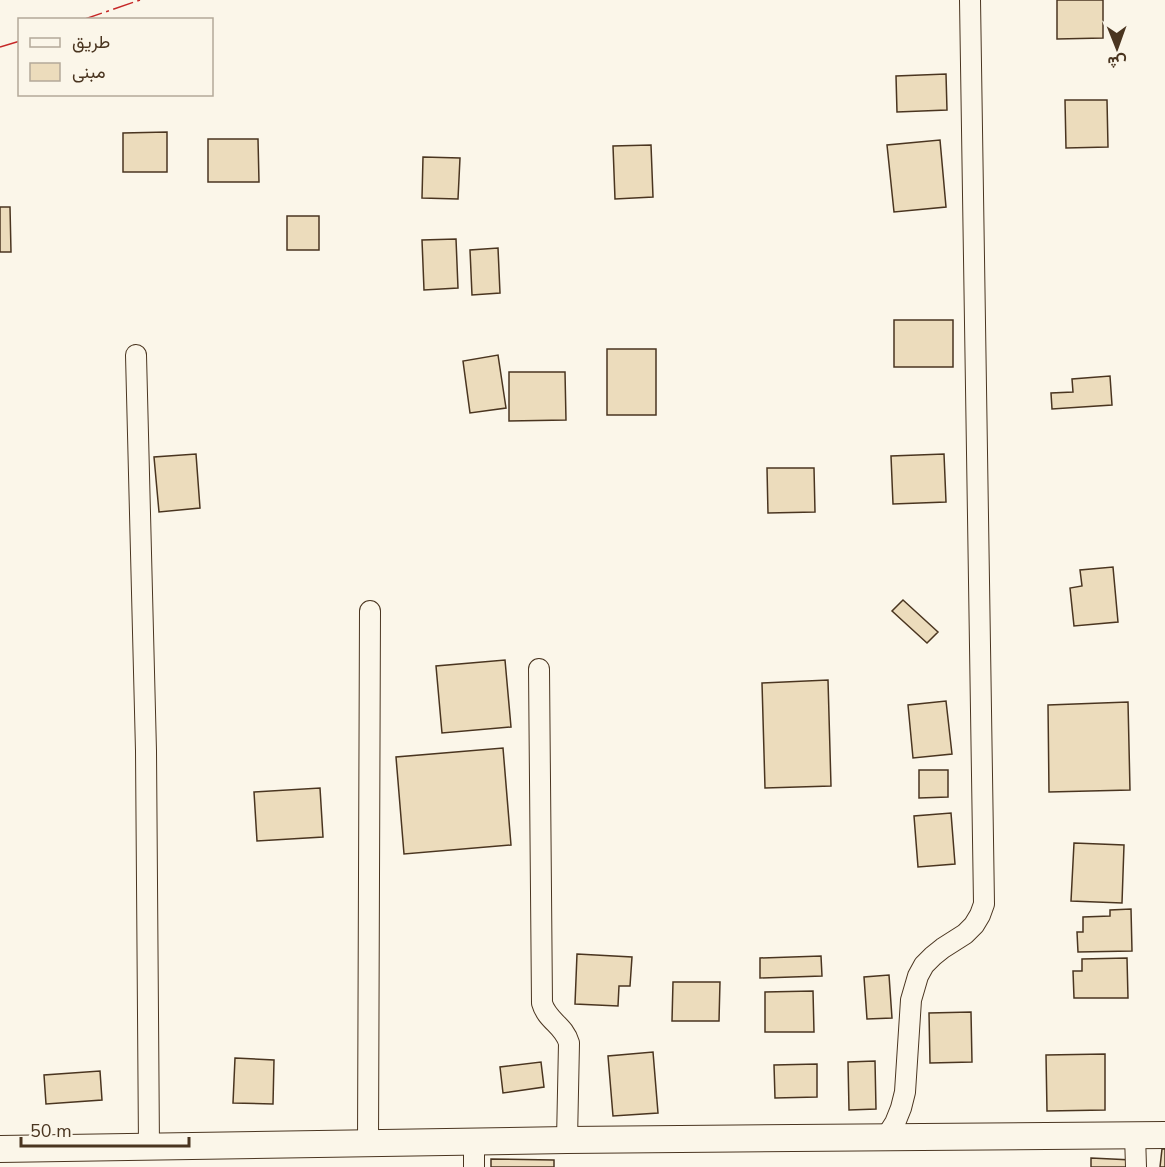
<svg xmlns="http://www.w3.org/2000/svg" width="1165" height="1167" viewBox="0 0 1165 1167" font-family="'Nunito Sans',Vazirmatn,sans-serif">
	<rect width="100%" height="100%" fill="#fbf6e9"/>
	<path fill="#ecdcbc" stroke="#4a3520" stroke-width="1.5" d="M1057,0H1103V38L1057,39Z
		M946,74L947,110L897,112L896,76Z
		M1065,100H1107L1108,147L1066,148Z
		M167,132V172H123V133Z
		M208,139H258L259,182H208Z
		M940,140L946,207L894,212L887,145Z
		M651,145L653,197L615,199L613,146Z
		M423,157L460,158L458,199L422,198Z
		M0,207H10L11,252H0Z
		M287,216H319V250H287Z
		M456,239L458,288L424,290L422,240Z
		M498,248L500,293L472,295L470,250Z
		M894,320H953V367H894Z
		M607,349H656V415H607Z
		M498,355L506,408L470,413L463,361Z
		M509,372H565L566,420L509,421Z
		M1110,376L1112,405L1052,409L1051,393L1073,392L1072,379Z
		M196,454L200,508L159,512L154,457Z
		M944,454L946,502L893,504L891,456Z
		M767,468H814L815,512L768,513Z
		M1113,567L1118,622L1074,626L1070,588L1082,586L1080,570Z
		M903,600L938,632L927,643L892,611Z
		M505,660L511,727L442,733L436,666Z
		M828,680L831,786L765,788L762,683Z
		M946,701L952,754L913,758L908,705Z
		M1128,702L1130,790L1049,792L1048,705Z
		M503,748L511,845L404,854L396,757Z
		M919,770H948V797L919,798Z
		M320,788L323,837L257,841L254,792Z
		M951,813L955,864L918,867L914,816Z
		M1074,843L1124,845L1122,903L1071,901Z
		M1131,909L1132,951L1078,952L1077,932H1083V917L1110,916V910Z
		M577,954L632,957L630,986H619L618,1006L575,1004Z
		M821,956L822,976L760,978V958Z
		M1127,958L1128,998H1074L1073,971H1082V959Z
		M889,975L892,1018L867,1019L864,977Z
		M673,982H720L719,1021H672Z
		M813,991L814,1032H765V992Z
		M971,1012L972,1062L930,1063L929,1013Z
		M653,1052L658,1113L613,1116L608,1056Z
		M1105,1054V1110L1047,1111L1046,1055Z
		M235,1058L274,1060L273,1104L233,1103Z
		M875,1061L876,1109L849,1110L848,1062Z
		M541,1062L544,1087L503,1093L500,1067Z
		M817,1064V1097L775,1098L774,1065Z
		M100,1071L102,1100L46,1104L44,1075Z
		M1162,1149H1165V1167H1160Z
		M1091,1158L1132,1160L1131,1167H1091Z
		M491,1159L554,1160V1167H491Z"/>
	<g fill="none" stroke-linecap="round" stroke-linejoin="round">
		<g stroke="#4a3520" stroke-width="22">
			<path id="minor" d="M136,355L146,751L149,1147
				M539,669L542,1003C547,1021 564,1025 569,1043L567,1140
				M1135,1135L1136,1167
				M886,1137L895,1123L901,1108L905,1092L911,1000L918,976L924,965L933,956L943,948L965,934L974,925L980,915L984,904L970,0
				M474,1142V1167
				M368,1143L370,611"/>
		</g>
		<g stroke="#4a3520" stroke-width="28">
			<path id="tertiary" d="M0,1149L567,1140L1165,1135"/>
		</g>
		<use href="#minor" stroke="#fbf6e9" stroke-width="20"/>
		<use href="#tertiary" stroke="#fbf6e9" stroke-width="26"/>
		<path stroke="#c62828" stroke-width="1.5" stroke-dasharray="21 4.5 3 4.5" stroke-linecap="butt" d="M82,20L140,0
			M0,47L20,41"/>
	</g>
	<rect x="18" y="18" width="195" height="78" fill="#fbf6e9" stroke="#b4a999" stroke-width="1.5"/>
	<rect x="30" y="38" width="30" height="9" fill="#fbf6e9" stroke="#b4a999" stroke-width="1.5"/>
	<text x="72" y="48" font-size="18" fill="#4a3520">طريق</text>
	<rect x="30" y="63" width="30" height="18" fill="#ecdcbc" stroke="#b4a999" stroke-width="1.5"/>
	<text x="72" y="78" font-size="18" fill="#4a3520">مبنى</text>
	<g transform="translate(1117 48) rotate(179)" stroke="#fbf6e9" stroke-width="4.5" paint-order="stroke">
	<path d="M0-4.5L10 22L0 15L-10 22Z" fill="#4a3520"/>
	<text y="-9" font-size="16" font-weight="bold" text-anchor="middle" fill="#4a3520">ش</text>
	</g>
	<path d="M21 1137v9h168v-9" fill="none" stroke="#4a3520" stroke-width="3"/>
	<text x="30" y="1137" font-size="18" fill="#4a3520" stroke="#fbf6e9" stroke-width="4.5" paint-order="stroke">50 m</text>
</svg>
